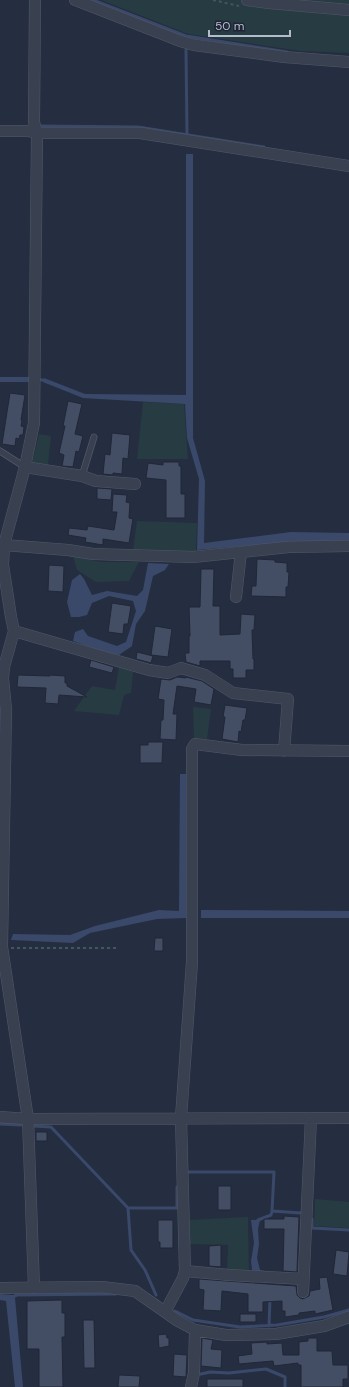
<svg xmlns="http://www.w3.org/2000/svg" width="349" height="1387" viewBox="0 0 349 1387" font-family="'DM Sans',sans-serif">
	<rect width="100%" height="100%" fill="#252d41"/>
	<path fill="#273b42" d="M101,0H349V53L300,51L188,34Z
		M143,402L184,404L188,459H137Z
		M39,434L51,436L48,465L32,464Z
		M137,521L197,523L196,551H133Z
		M73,556L101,562H139L129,581L96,582L77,570Z
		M119,667L133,672L131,693L124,695L119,715L74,711L92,686L115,690Z
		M193,707L211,709L207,739L194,738Z
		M315,1199L349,1202V1228L314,1226Z
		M248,1217L249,1274L227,1272L228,1245L188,1244L189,1220Z"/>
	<path fill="#3a496a" d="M186,154H193V438L205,481L204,543L291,532L349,533V541L291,542L197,550L199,479L187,438L185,404L83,398L43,382L44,378L85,394L186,395Z
		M0,377H29V382H0Z
		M148,563L169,564L165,570L153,576L145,611L136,624L132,646L119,655L103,652L73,641L75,632L83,629L88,636L117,646L126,642L136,611L133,601L109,596L92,603L87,615L79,617H71L67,602L72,580L80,574L84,579L92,595L107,591L137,596L143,590Z
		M180,774H188L186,918L157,919L90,933L73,943L11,940L13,934L70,935L95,926L159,910L179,911Z
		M201,910L349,911V918H201Z
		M251,1220H260L258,1229L259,1244L257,1258L260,1270L265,1271L263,1273L252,1270L251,1261L254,1243Z
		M0,1294L13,1295L15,1298L23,1387H15L6,1301L0,1300Z"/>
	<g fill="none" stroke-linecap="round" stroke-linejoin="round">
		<path stroke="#3a496a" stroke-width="3" d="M93,0L186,36L287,52
			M186,50L187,135
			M40,126L138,127L264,147
			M25,379L43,380L47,382
			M0,1124L21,1125
			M33,1126L51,1127L128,1208L131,1250L145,1270L156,1295
			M188,1172H274L272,1211L301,1213
			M128,1208H177V1187
			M312,1219V1228L349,1230
			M256,1223L258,1220L271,1215L272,1211
			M10,1298L17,1295L116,1294
			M175,1311L193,1320L240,1327L277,1325L324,1317L349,1310
			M269,1326L270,1299
			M201,1374L210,1372L229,1373L266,1369L285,1377V1387"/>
	</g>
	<path fill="#434d63" stroke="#202738" d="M10,393L25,395L21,420L22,421L21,426L24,427L23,435H20L19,439L16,438L15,446L2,444Z
		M68,401L82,404L75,434L83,436L79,452L76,451L73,467L62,466L64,455L59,453L65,426H63Z
		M112,433L130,435L128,459L123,458L122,474L113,473V475L103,474L105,454L110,455Z
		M163,462H179V466H181V494H185V518H166V480L146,478L148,463L163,465Z
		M97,488L112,489L111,500L97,499Z
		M113,494L127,495L126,502L130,503L129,518L133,519L129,543L103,539V545L85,542L86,538L68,535L69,528L87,530L88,526L114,530L117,512H112Z
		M257,559L275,560V562L287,563V572H289L288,587H286V597L251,596L252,586H256Z
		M49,565L64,566L63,592L48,591Z
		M201,569H214L213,606H220V635L240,634L241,614L255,615L254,630H252L253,659H254V670H246V678H233V669H230V661H200V666L186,662L185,653H189V636H190L189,607H200Z
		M112,603L131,606L128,624H124L123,634L108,632Z
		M155,626L172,629L168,657L151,655Z
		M137,652L153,656L151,663L136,659Z
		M91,660L114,667L112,673L89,667Z
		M18,675L50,676V675L65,676V683H67V686L87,697L59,695L58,704L45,703L46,688L17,687Z
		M177,677L186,678V677L202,681L214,689L211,705L194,702L196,689L177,686L173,714H177L176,740L160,739L161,720H163L164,700L158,699L161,679L170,680Z
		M225,705L247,708L245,720H243L241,732L239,731L238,742L222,739L225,717H223Z
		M148,742H163L162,763H140V745H148Z
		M155,938H163V951H154Z
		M36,1132H47V1141H36Z
		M218,1186H231V1210H218Z
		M284,1216L299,1217L297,1272L283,1271L284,1229H264V1219H284Z
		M158,1220H173V1248H160V1242H158Z
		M221,1245V1267L209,1266V1246Z
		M336,1250L349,1252L347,1276L333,1274Z
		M327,1277L333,1310L315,1314V1311L299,1313V1315L285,1317V1311H282V1301L263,1302V1312H248V1294L222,1291L221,1311L203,1310L204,1290L199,1289V1279L296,1286L297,1295L300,1298L303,1299L309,1296L310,1291L320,1289L319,1278Z
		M62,1300V1313H65V1337H62L63,1387H39V1349H27V1301Z
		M240,1314H256V1322H240Z
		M83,1320H94L95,1368H84Z
		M166,1334L167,1338H169V1346L159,1348L158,1335Z
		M202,1338L213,1340L211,1349L222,1350L221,1368L201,1366Z
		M308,1338H317V1351H332L333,1365H348V1379H343V1387H301V1365H298V1363L274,1366L273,1361L239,1364L238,1356L252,1354L251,1343L267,1342V1344L282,1343L283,1355H299V1342L308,1341Z
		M174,1354L187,1355L186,1377L173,1376Z
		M119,1375L140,1376L139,1387H118Z
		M207,1379H243V1387H207Z"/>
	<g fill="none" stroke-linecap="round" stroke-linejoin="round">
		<g stroke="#515868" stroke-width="7">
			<path id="service" d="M0,451L25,467
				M82,476L94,437"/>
		</g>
		<g stroke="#515868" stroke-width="12">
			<path id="minor" d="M75,0L180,41L194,45L284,57L349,62
				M247,0L269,3L349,10
				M0,131H28L37,133L34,122L35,0
				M25,467L82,476L96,481L135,484
				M4,545L68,550L93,554L193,557L289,547L349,546
				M236,597L241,552
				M14,631L149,670L168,673L181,668L205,675L233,693L288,699L284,751
				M0,1117L28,1119L349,1118
				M185,1271L229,1275L303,1279
				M0,1288L102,1287L135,1291L178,1321L195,1330L226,1335L276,1334L324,1326L349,1317
				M34,1288L28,1119L2,947L6,709L3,678L4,667L14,631L11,617L3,565L4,545L25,467L34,423L37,133H140L349,166
				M303,1292L311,1118
				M165,1312L183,1278L185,1271L181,1118L192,962V749L195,744L242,750L349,751
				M191,1387L194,1373L195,1330"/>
		</g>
		<path stroke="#42575b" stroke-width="2" stroke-dasharray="3 3" stroke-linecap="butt" d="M213,0L239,6
			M11,948H116"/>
		<use href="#service" stroke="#394050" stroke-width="5.5"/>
		<use href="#minor" stroke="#394050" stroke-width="11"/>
	</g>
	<path d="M209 30v6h81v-6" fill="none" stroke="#b5bbcb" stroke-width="2"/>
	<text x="215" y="30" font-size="12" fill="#b5bbcb" stroke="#1e2536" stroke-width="3" paint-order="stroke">50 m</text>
</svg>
